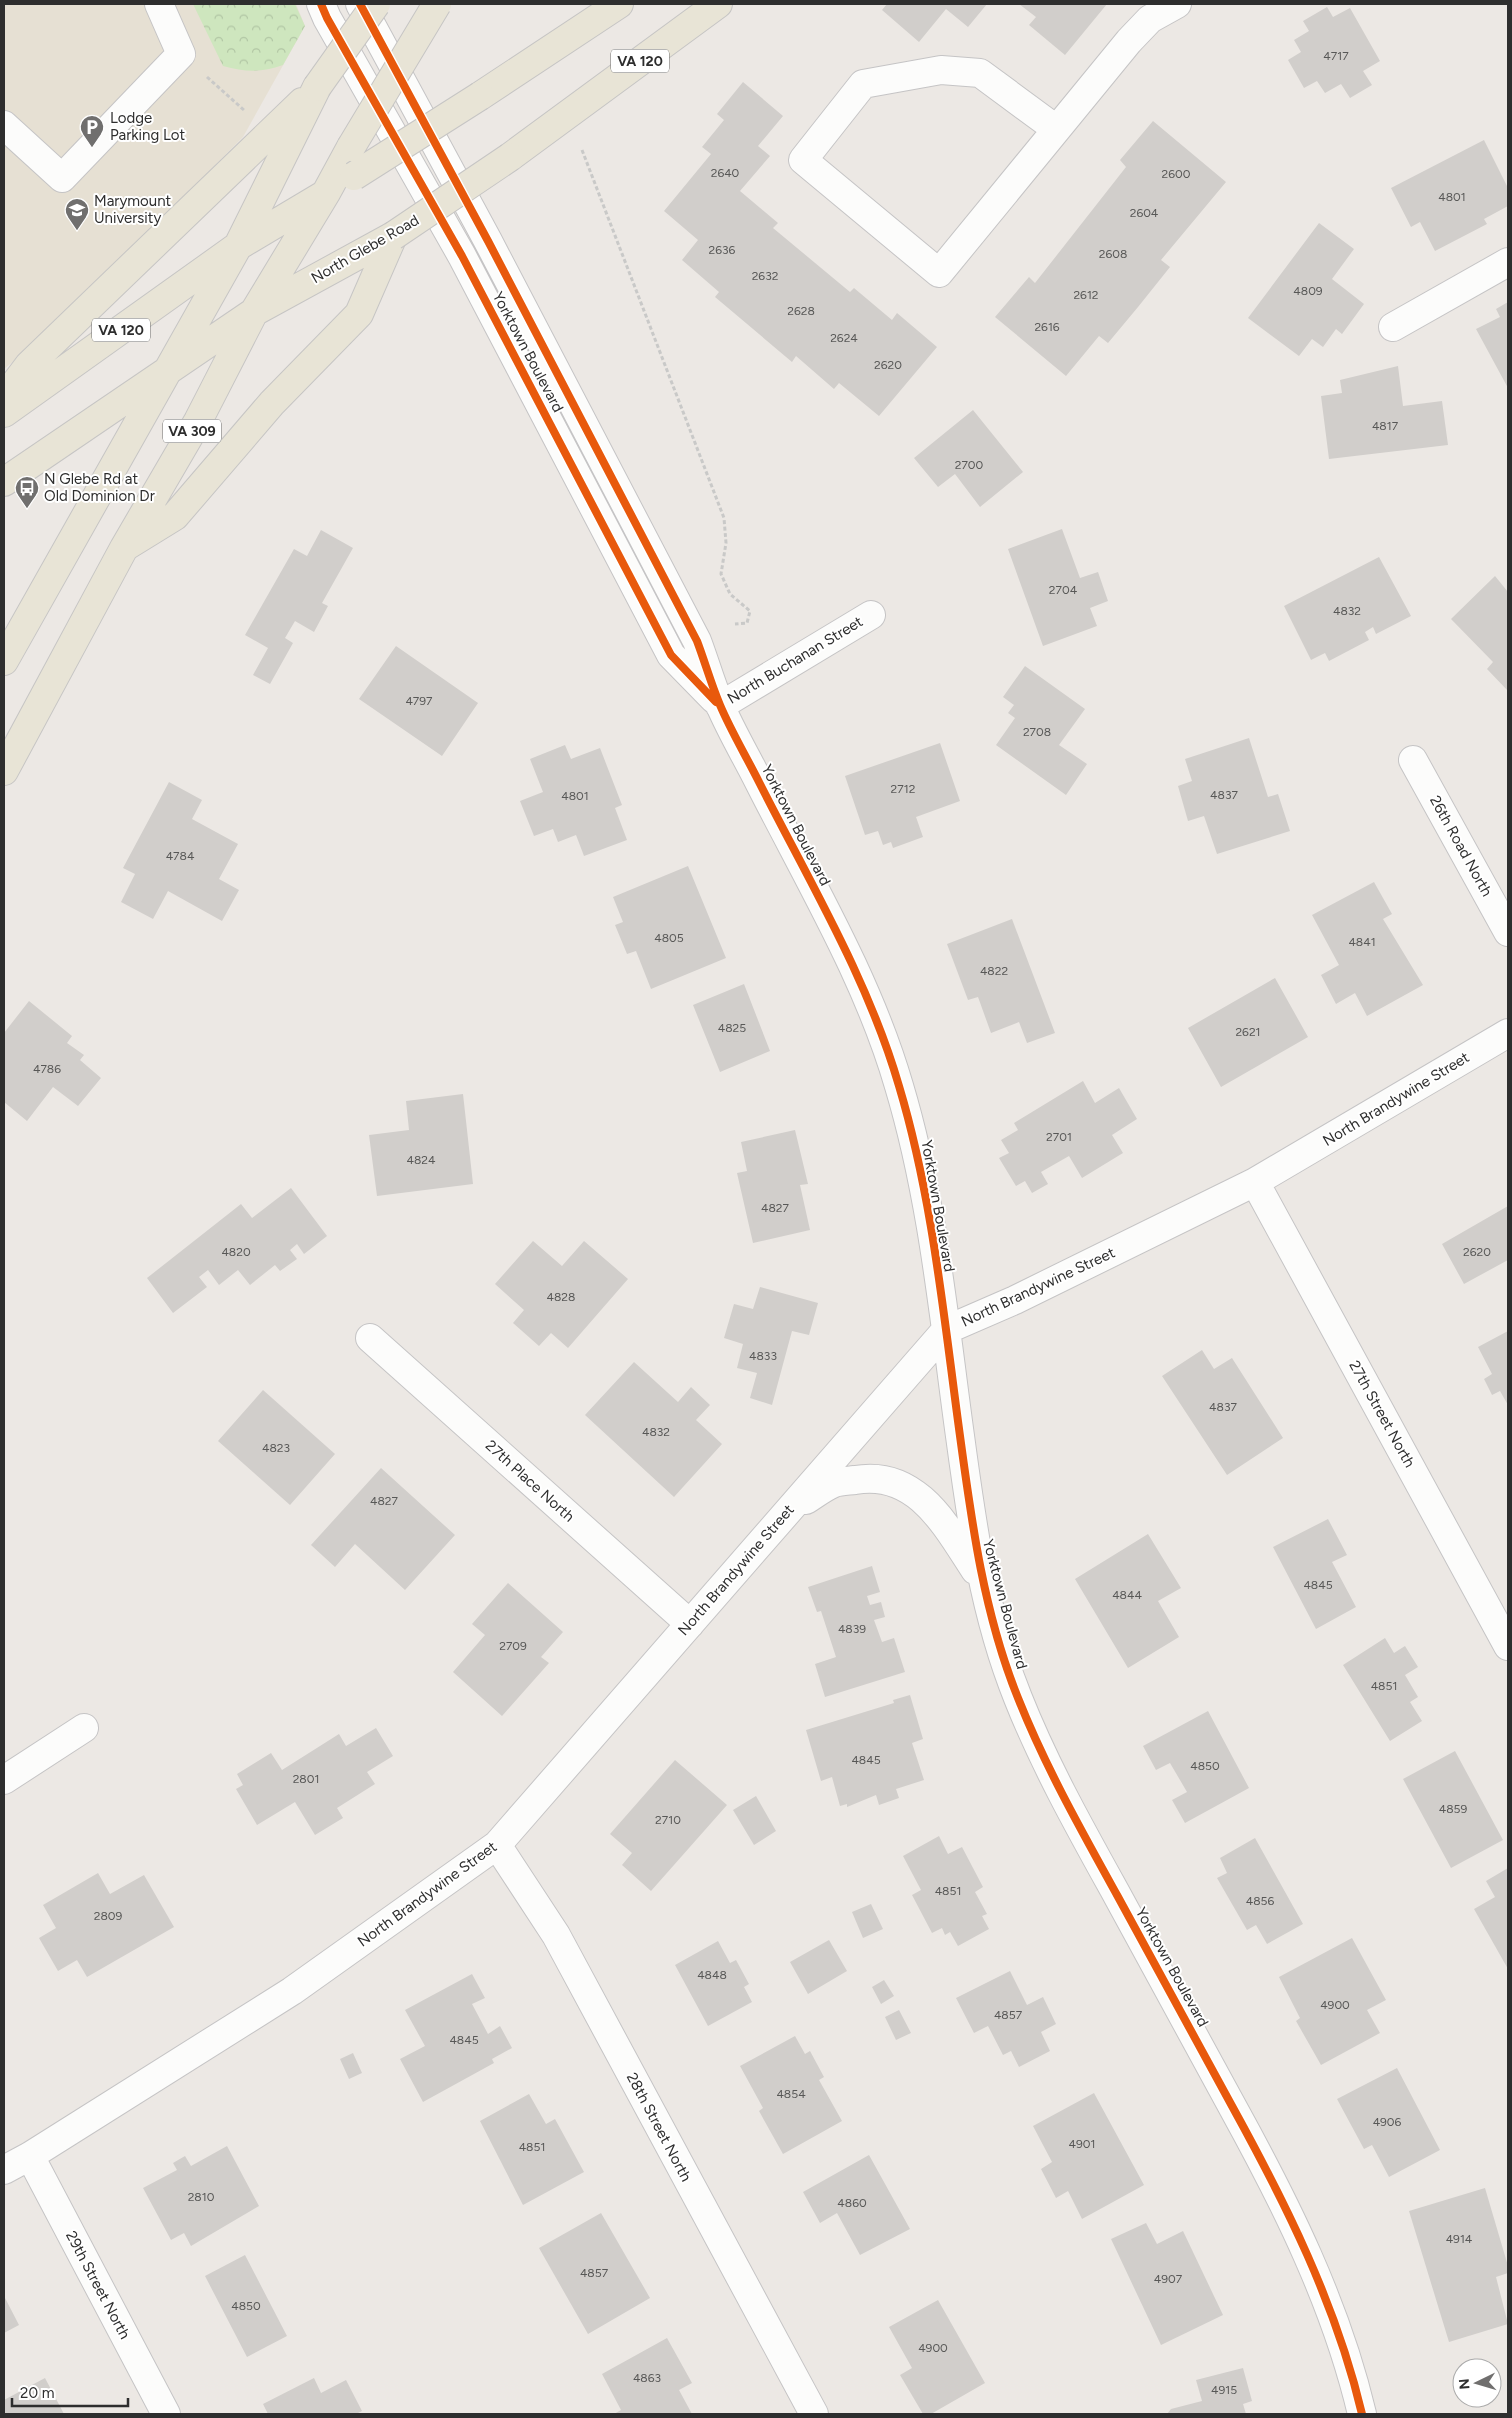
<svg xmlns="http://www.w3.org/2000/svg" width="1512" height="2418" viewBox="0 0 1512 2418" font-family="Figtree,sans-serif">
	<defs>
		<pattern id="forest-crowns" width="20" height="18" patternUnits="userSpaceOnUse" patternTransform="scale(1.25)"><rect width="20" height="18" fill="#cee6be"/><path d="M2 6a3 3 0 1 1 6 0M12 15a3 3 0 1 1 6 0" fill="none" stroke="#b1c6a4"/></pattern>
	</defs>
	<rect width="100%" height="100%" fill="#ece8e4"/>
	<path fill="#e6e0d3" d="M4,4H296L305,26L243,137L57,326L4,369Z"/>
	<path fill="url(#forest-crowns)" d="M193,4H295L305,26L283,65C261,73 245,72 223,66Z"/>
	<path fill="#d1cecb" d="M887,4H987L968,27L946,9L919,42L882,10Z
		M1019,4H1107L1065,55L1029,25L1036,17Z
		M1327,7L1333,17L1350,8L1380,61L1363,71L1372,85L1350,98L1341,84L1325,93L1317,81L1304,88L1288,60L1301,52L1294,40L1309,31L1303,21Z
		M743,82L783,116L758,146L770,156L740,191L778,223L773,228L850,292L854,288L892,320L897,313L937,347L879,416L839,383L834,389L796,356L792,362L715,297L719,292L682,260L698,240L664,211L711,154L702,147L724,120L717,114Z
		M1153,121L1226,182L1161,260L1170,267L1138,307L1108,343L1099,336L1066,376L995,317L1029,277L1035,283L1126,167L1120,160Z
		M1484,140L1508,188V206L1484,219L1487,224L1435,251L1420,222L1411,227L1391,188Z
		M1319,223L1354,249L1332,279L1364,304L1342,334L1336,329L1323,347L1312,339L1299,356L1248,318Z
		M1508,302V388L1476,329L1500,317L1496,309Z
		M1398,366L1403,406L1442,401L1448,445L1329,459L1321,396L1342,393L1340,380Z
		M973,410L1023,472L980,507L955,474L938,487L914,458Z
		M1062,529L1080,578L1098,572L1108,601L1090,608L1097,626L1043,646L1008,549Z
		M321,530L353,548L322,603L328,606L314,632L295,621L285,638L293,643L270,684L253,675L268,648L245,635L294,549L307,556Z
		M1379,557L1411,616L1376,634L1373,627L1365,632L1369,640L1329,661L1325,653L1311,660L1284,606Z
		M1495,576L1508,592V691L1487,669L1493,662L1451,619Z
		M396,646L478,703L442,756L359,699Z
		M1025,666L1085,709L1059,745L1087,764L1066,795L996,745L1015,718L1008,713L1014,705L1003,697Z
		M1249,738L1268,797L1278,794L1290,831L1217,854L1204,816L1188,821L1178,786L1192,781L1185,759Z
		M940,743L960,801L916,817L923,837L893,848L891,842L883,845L878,831L865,835L845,776Z
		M565,745L571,759L600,748L622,805L615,808L627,840L584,856L576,835L558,842L553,829L534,836L520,801L543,792L530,759Z
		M169,782L202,800L192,819L238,844L219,879L239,890L222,921L168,891L153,919L121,902L135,874L123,868Z
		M688,866L726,958L651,989L636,951L627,954L615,925L623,922L613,897Z
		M1374,882L1392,914L1383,919L1423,985L1367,1016L1355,993L1336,1004L1321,975L1339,965L1312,915Z
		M1012,919L1055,1033L1027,1043L1019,1022L991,1033L978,997L968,1000L947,944Z
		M1275,978L1308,1037L1221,1087L1188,1028Z
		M744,984L770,1051L720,1072L693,1005Z
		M29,1001L72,1036L67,1043L84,1055L80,1060L101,1078L78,1106L53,1087L27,1121L4,1102V1033Z
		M1083,1081L1095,1103L1119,1088L1137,1119L1112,1135L1123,1153L1082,1178L1069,1156L1041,1172L1048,1184L1032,1193L1025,1181L1016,1186L999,1158L1009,1153L1001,1140L1018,1130L1014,1123Z
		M463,1094L473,1184L377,1196L369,1135L409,1130L406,1101Z
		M795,1130L808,1184L800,1185L810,1230L753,1243L737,1173L747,1171L741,1142Z
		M291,1188L327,1236L304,1254L297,1244L290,1250L297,1259L280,1271L275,1265L250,1285L238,1270L219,1285L208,1270L199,1277L207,1287L173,1313L147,1278L241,1204L252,1218Z
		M1508,1206V1260L1464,1284L1442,1244Z
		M533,1241L562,1266L584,1241L628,1279L568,1348L551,1333L539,1346L513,1323L524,1310L495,1284Z
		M760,1287L818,1303L809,1335L792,1331L772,1405L750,1398L757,1373L737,1368L743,1344L724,1338L734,1304L753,1309Z
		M1508,1331V1405L1500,1391L1492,1395L1484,1379L1492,1374L1478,1347Z
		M1202,1350L1214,1369L1232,1358L1283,1438L1227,1475L1162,1376Z
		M634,1362L678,1402L691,1387L710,1405L696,1420L722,1444L674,1497L585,1415Z
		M263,1390L335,1454L290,1505L218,1441Z
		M381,1468L455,1535L405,1590L355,1544L335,1567L311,1545Z
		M1328,1519L1347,1555L1332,1562L1356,1607L1316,1629L1273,1547Z
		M1148,1534L1181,1588L1158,1601L1179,1637L1128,1668L1075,1579Z
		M872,1566L880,1592L867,1596L870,1605L881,1602L885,1617L874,1620L882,1642L894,1638L905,1672L825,1697L815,1664L836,1657L821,1611L817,1612L808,1587Z
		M508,1583L563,1632L541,1657L549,1663L502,1716L453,1672L485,1635L472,1624Z
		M1385,1638L1394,1653L1405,1646L1418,1667L1405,1675L1418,1697L1410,1702L1422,1721L1390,1741L1343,1665Z
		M910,1695L923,1739L912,1743L924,1780L896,1789L899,1798L879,1805L876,1795L847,1807V1804L840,1806L832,1777L821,1781L806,1730L894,1703L893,1700Z
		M1208,1711L1249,1788L1185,1823L1172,1800L1187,1792L1170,1763L1156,1770L1143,1746Z
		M376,1728L393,1756L367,1772L375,1784L337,1808L343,1818L315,1835L295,1802L257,1825L236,1789L243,1785L237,1774L271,1753L282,1770L339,1734L346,1746Z
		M1455,1751L1503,1840L1451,1868L1403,1779Z
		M675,1760L727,1805L651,1891L622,1865L632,1853L610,1834Z
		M756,1796L776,1831L754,1845L733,1810Z
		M939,1836L948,1854L962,1847L983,1887L975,1892L987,1914L982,1916L989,1929L958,1946L950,1932L945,1935L942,1928L932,1933L912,1895L921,1890L903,1856Z
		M1255,1838L1303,1924L1267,1944L1256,1925L1247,1930L1217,1878L1227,1873L1220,1858Z
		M1508,1868V1969L1474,1909L1495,1897L1486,1881Z
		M98,1873L110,1894L144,1875L174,1927L87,1977L77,1960L58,1971L39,1938L56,1928L43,1905Z
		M871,1904L883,1929L863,1938L852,1912Z
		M1352,1938L1386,2000L1367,2010L1380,2033L1321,2065L1296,2021L1300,2018L1279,1977Z
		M829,1940L847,1971L808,1994L790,1962Z
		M718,1941L730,1963L736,1960L749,1984L744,1987L752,2002L708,2026L675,1965Z
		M1010,1971L1027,2005L1043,1997L1056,2024L1041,2032L1050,2051L1019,2067L1011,2051L1003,2055L988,2026L974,2033L956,1998Z
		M472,1974L485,1998L472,2004L488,2034L500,2026L512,2048L492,2059L494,2063L423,2102L400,2059L425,2046L405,2010Z
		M884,1980L894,1996L881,2004L872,1987Z
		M899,2010L911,2033L896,2040L885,2017Z
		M795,2036L805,2054L810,2051L824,2077L819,2080L842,2121L783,2154L759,2111L763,2108L740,2066Z
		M353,2053L362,2073L349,2079L340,2059Z
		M1397,2068L1440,2150L1389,2177L1372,2145L1364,2149L1337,2099Z
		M1094,2093L1144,2185L1082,2219L1068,2191L1056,2198L1041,2169L1052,2162L1033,2126Z
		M529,2094L546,2124L555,2119L584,2172L523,2205L480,2121Z
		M227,2146L259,2206L191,2246L184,2233L171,2240L143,2188L177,2170L173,2163L185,2156L191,2166Z
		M869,2155L910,2229L860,2255L837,2213L820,2223L803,2192Z
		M1485,2188L1508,2266V2273L1496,2277L1508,2324L1449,2342L1409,2211Z
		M601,2213L650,2298L588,2334L539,2248Z
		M1146,2223L1157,2244L1183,2231L1223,2315L1161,2345L1111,2239Z
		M245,2255L287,2336L247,2357L205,2276Z
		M4,2296L19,2325L4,2333Z
		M938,2300L985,2383L931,2414H923L900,2375L912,2368L889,2327Z
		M667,2338L692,2383L679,2390L692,2414H614L621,2410L602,2374Z
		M1243,2368L1252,2401L1243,2404L1246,2414H1167L1171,2409L1202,2401L1196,2380Z
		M45,2378L64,2414H4V2400Z
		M314,2378L321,2393L346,2380L362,2411L356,2414H268L263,2404Z"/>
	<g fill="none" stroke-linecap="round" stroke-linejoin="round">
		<g stroke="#c5c4c5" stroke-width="30">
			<path id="minor" d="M321,4L327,18L462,256L671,655L714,699
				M360,4L488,241L697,641C705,662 711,684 720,705C731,731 746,756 759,782C809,881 868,979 899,1086C933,1199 944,1320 960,1436C972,1525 984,1614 1018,1698C1045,1766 1081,1830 1117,1895C1155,1965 1194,2035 1232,2106C1286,2204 1336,2304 1362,2414
				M4,125L62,178L181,54L159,4
				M1056,129L980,73L941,70L863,84L803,160L939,273L1129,41L1150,19L1177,4
				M1393,327L1508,262
				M720,706L871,615
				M1413,760L1508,932
				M1255,1182L1508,1646
				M370,1338L690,1624
				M806,1500C814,1495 823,1488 832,1484C838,1481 847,1481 855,1480C917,1469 946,1526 975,1570
				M4,1780L84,1728
				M497,1845L556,1935L814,2414
				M30,2156L166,2414
				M4,2170L30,2156L292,1991L497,1845L946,1330L1015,1300L1255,1182L1508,1033"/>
		</g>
		<g stroke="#c6c5c4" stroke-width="30">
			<path id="major" d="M480,96L619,4
				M510,157L718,4
				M4,398L29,365L302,102
				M4,413L238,246L322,196
				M4,482L254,312L393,236
				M128,545L175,516L272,403L359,314L393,236
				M4,661L238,246L317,87
				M4,771L124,548L198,421L254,312L326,193L351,147"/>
		</g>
		<path stroke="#c9c9c8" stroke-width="3" stroke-dasharray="4 2.5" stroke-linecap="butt" d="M207,77L245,111
			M582,150L724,518L726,543L721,574L730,594L750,611L747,623L735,624"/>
		<use href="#minor" stroke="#fcfcfb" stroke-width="28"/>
		<use href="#major" stroke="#e8e4d6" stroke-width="28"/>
		<g stroke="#c6c5c4" stroke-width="30" stroke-linecap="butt">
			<path id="major-bridge" d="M317,87L376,4
				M351,147L437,4
				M354,176L480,96
				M393,236L510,157"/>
		</g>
		<use href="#major-bridge" stroke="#e8e4d6" stroke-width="28"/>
		<g stroke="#fff" stroke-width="11">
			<path id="cycleway" d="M321,4L327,18L462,256L671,655L716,702
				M360,4L488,241L697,641C705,662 711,684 720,705C731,731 746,756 759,782C809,881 868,979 899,1086C933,1199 944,1320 960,1436C972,1525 984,1614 1018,1698C1045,1766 1081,1830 1117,1895C1155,1965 1194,2035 1232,2106C1286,2204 1336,2304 1362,2414"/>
		</g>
		<use href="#cycleway" stroke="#e8590c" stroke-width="8"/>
	</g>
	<defs>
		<g id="parking-pin" transform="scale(1.25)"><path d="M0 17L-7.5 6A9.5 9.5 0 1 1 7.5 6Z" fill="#706f6e" stroke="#fff"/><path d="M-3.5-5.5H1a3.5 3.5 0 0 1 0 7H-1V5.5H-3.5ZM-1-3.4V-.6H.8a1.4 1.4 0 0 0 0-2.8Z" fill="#fff"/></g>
		<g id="university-pin" transform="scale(1.25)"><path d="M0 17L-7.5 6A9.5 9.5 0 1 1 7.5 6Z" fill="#706f6e" stroke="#fff"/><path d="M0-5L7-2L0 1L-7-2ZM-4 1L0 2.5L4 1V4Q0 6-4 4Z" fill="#fff"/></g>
		<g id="bus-pin" transform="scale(1.25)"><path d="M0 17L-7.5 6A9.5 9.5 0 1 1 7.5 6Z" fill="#706f6e" stroke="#fff"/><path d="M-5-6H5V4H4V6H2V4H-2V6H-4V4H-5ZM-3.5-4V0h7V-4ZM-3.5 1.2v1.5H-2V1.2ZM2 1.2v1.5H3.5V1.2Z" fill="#fff"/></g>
	</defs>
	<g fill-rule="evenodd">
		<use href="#parking-pin" x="92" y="127"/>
		<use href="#university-pin" x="77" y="210"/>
		<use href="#bus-pin" x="27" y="488"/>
	</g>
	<g text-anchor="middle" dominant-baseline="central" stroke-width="4" stroke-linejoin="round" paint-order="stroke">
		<g font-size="12" fill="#585857">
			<text x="1336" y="56">4717</text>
			<text x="725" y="173">2640</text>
			<text x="1176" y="174">2600</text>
			<text x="1452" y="197">4801</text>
			<text x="1144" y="213">2604</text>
			<text x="722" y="250">2636</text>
			<text x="1113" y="254">2608</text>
			<text x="765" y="276">2632</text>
			<text x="1308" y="291">4809</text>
			<text x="1086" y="295">2612</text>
			<text x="801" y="311">2628</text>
			<text x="1047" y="327">2616</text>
			<text x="844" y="338">2624</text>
			<text x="888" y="365">2620</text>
			<text x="1385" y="426">4817</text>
			<text x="969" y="465">2700</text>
			<text x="1063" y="590">2704</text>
			<text x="1347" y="611">4832</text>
			<text x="419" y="701">4797</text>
			<text x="1037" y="732">2708</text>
			<text x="903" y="789">2712</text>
			<text x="1224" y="795">4837</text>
			<text x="575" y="796">4801</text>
			<text x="180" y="856">4784</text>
			<text x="669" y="938">4805</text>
			<text x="1362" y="942">4841</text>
			<text x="994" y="971">4822</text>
			<text x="732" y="1028">4825</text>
			<text x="1248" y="1032">2621</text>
			<text x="47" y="1069">4786</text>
			<text x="1059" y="1137">2701</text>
			<text x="421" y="1160">4824</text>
			<text x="775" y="1208">4827</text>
			<text x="236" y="1252">4820</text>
			<text x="1477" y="1252">2620</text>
			<text x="561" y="1297">4828</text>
			<text x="763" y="1356">4833</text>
			<text x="1223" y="1407">4837</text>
			<text x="656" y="1432">4832</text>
			<text x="276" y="1448">4823</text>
			<text x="384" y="1501">4827</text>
			<text x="1318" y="1585">4845</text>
			<text x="1127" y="1595">4844</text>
			<text x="852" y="1629">4839</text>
			<text x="513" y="1646">2709</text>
			<text x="1384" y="1686">4851</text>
			<text x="866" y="1760">4845</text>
			<text x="1205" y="1766">4850</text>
			<text x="306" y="1779">2801</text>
			<text x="1453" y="1809">4859</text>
			<text x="668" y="1820">2710</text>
			<text x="948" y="1891">4851</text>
			<text x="1260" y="1901">4856</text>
			<text x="108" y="1916">2809</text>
			<text x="712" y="1975">4848</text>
			<text x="1335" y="2005">4900</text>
			<text x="1008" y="2015">4857</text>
			<text x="464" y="2040">4845</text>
			<text x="791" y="2094">4854</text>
			<text x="1387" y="2122">4906</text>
			<text x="1082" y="2144">4901</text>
			<text x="532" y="2147">4851</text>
			<text x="201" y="2197">2810</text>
			<text x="852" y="2203">4860</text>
			<text x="1459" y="2239">4914</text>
			<text x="594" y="2273">4857</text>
			<text x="1168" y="2279">4907</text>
			<text x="246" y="2306">4850</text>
			<text x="933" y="2348">4900</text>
			<text x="647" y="2378">4863</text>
			<text x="1224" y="2390">4915</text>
		</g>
		<g fill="#fff" stroke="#6d6d6d" stroke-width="1">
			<rect x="611" y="49.5" width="58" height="23" rx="4"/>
			<rect x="92" y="318.5" width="58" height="23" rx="4"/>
			<rect x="163" y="419.5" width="58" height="23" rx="4"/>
		</g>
		<g font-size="14" font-weight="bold" fill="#2e2e2e">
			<text x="640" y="61">VA 120</text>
			<text x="121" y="330">VA 120</text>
			<text x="192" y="431">VA 309</text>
		</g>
		<g font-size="15" fill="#2e2e2e" stroke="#fff" text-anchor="start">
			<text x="110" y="118">Lodge<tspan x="110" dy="17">Parking Lot</tspan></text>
			<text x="94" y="201">Marymount<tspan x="94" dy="17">University</tspan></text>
			<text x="44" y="479">N Glebe Rd at<tspan x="44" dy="17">Old Dominion Dr</tspan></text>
		</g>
		<g font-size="15" fill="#2e2e2e" stroke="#fff">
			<text transform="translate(365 249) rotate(-30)">North Glebe Road</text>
			<text transform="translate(528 352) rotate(62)">Yorktown Boulevard</text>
			<text transform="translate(795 660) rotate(-31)">North Buchanan Street</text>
			<text transform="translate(796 825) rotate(63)">Yorktown Boulevard</text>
			<text transform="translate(1461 846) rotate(61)">26th Road North</text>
			<text transform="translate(1396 1099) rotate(-31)">North Brandywine Street</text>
			<text transform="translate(938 1206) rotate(80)">Yorktown Boulevard</text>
			<text transform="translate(1038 1287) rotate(-25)">North Brandywine Street</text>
			<text transform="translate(1382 1414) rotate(61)">27th Street North</text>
			<text transform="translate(530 1481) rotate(42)">27th Place North</text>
			<text transform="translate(736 1570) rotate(-49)">North Brandywine Street</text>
			<text transform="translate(1005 1604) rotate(75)">Yorktown Boulevard</text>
			<text transform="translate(427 1894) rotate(-36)">North Brandywine Street</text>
			<text transform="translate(1172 1967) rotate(61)">Yorktown Boulevard</text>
			<text transform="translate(659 2127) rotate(62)">28th Street North</text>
			<text transform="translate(98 2285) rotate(62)">29th Street North</text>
		</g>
	</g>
	<rect width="1512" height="2418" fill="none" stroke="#2e2e2e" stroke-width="10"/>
	<g transform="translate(1477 2383) rotate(265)"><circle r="24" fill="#ffffff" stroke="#ababab"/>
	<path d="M0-4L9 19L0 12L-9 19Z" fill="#706f6e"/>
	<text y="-8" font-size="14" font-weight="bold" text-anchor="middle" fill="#2e2e2e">N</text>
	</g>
	<path d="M12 2398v8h116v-8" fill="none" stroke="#2e2e2e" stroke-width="2.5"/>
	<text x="20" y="2398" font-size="15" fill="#2e2e2e" stroke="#ffffff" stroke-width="4" paint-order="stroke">20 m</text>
</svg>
